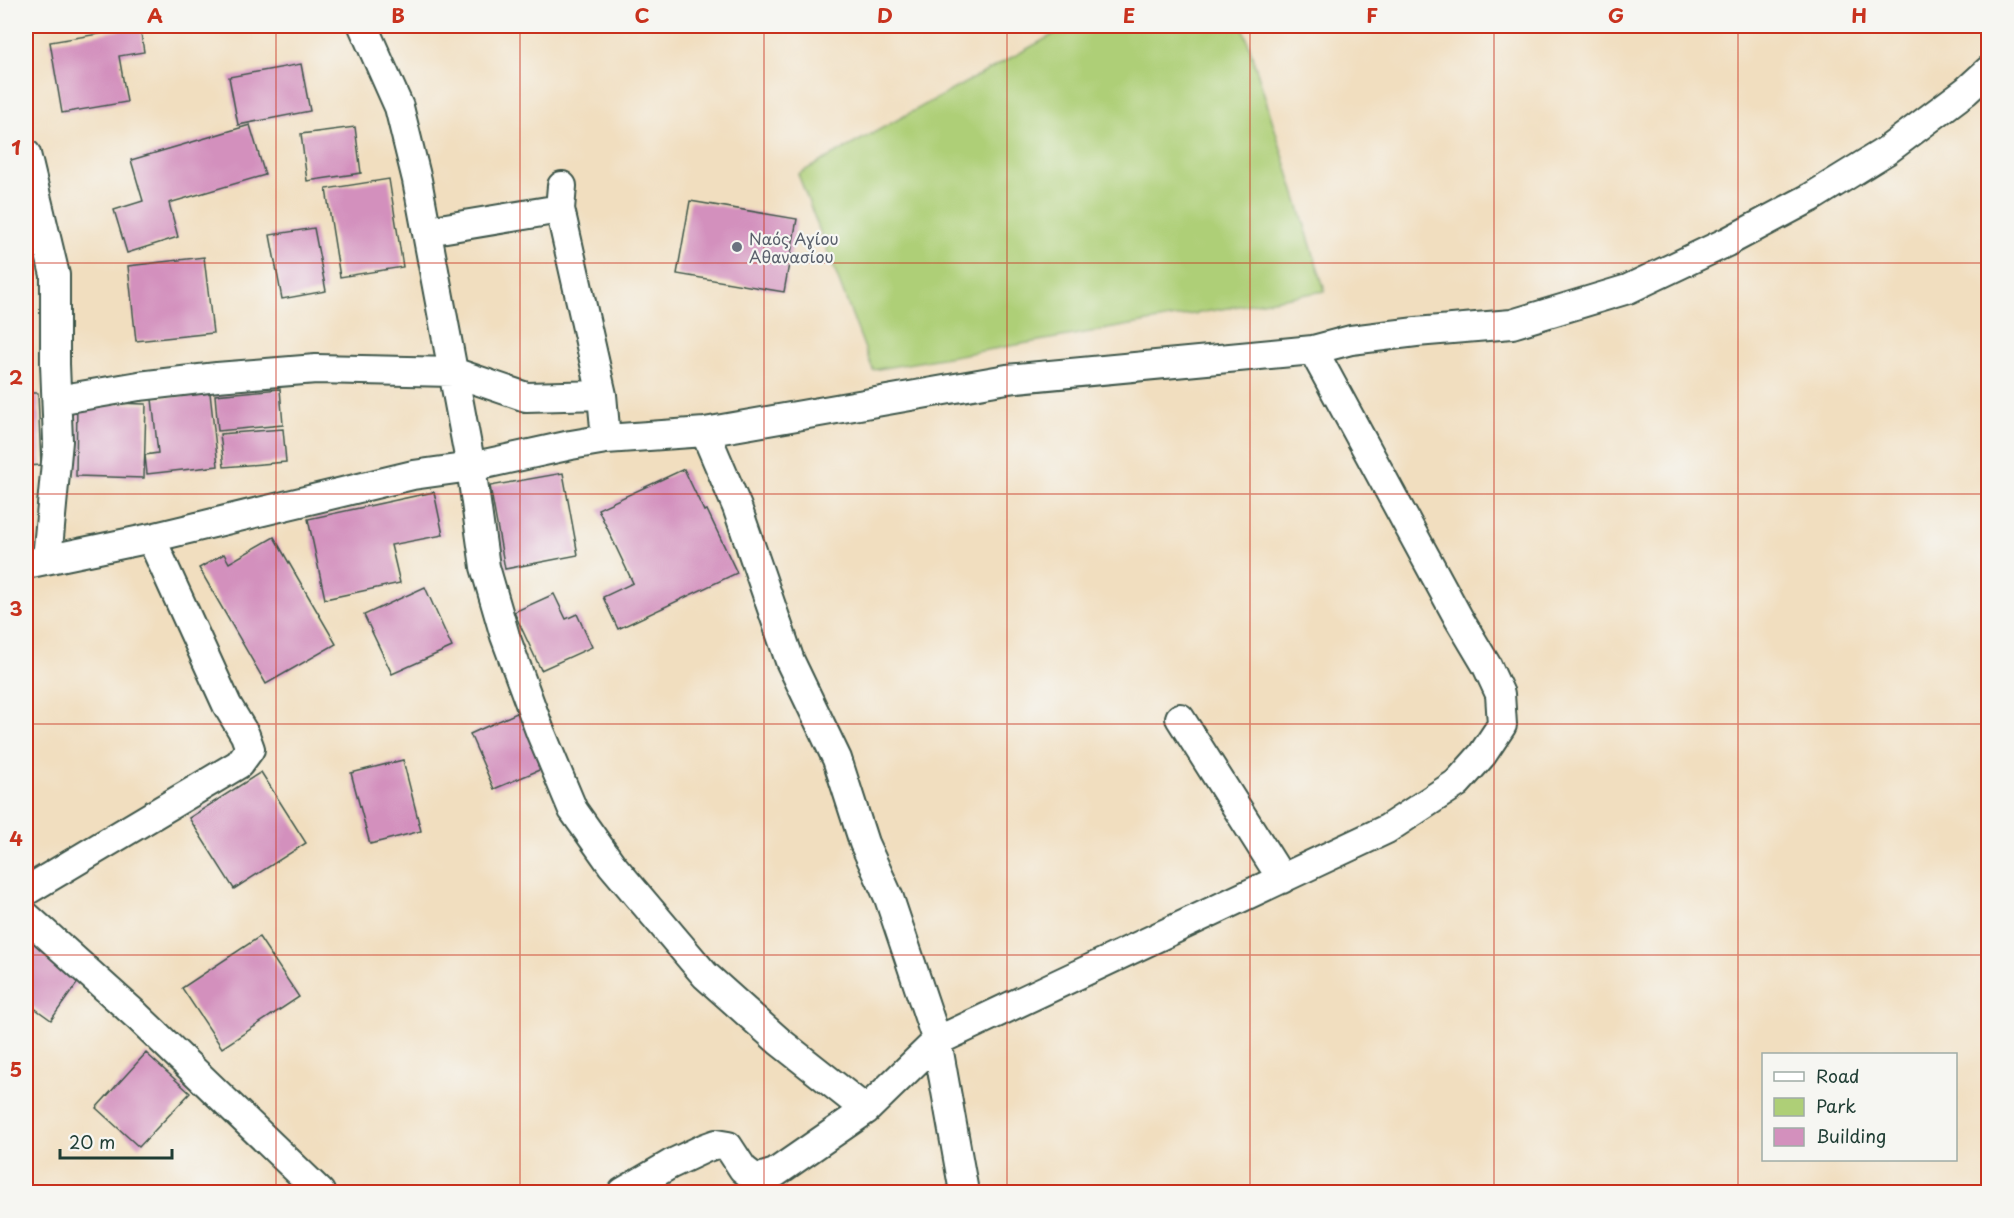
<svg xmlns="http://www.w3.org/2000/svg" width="2014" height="1218" viewBox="0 0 2014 1218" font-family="'Playpen Sans',sans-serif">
	<rect width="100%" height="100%" fill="#f6f6f2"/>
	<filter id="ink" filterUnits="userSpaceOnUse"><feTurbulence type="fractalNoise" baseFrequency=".0167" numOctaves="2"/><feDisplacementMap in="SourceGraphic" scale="12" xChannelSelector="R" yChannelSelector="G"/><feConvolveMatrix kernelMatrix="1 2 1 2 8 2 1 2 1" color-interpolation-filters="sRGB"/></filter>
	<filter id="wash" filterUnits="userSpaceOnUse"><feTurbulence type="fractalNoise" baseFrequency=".008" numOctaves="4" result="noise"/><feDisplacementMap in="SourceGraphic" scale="24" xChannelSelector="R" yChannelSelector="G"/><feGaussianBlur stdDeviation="1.35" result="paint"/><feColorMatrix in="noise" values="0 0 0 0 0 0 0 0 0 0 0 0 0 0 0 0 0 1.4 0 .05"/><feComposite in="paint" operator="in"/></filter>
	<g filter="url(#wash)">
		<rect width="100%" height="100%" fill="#f1debf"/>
		<path fill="#aecf77" stroke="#668656" stroke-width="1.5" d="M1069,26H1243L1325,291L873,370L798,174Z"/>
		<g id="blocks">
			<path fill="#d390bd" d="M140,27L144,52L119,56L127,102L62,113L50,42Z
				M301,64L310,111L238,125L229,77Z
				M250,125L265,175L169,203L178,237L127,253L114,210L143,201L131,160Z
				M355,127L361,173L307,181L301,134Z
				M389,179L403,267L340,277L326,189Z
				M690,201L797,219L784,292L677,274Z
				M314,228L326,291L282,299L270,235Z
				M204,257L213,333L136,341L128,266Z
				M280,389L283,425L218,431L215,395Z
				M26,393H38L41,465L26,466Z
				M210,393L218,466L147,474L145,455L158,453L152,399Z
				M77,402L146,404L144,478L76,476Z
				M283,429L286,462L224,467L220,434Z
				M684,469L704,511L707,510L737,573L618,629L603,597L633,583L598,509Z
				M563,473L578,555L505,569L490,486Z
				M434,492L443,535L391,545L400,583L325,599L308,519Z
				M274,537L336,644L266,684L199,568L224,554L229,563Z
				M425,587L452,647L392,674L364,615Z
				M554,594L566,619L577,614L592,647L541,670L514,612Z
				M519,712L544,768L494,789L470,734Z
				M403,760L421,831L370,844L351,773Z
				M261,772L306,843L234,889L189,818Z
				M26,928L86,971L51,1020L26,1002Z
				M259,937L299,997L222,1048L182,988Z
				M146,1053L190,1093L139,1147L96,1108Z"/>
		</g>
	</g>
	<g filter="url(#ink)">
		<use href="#blocks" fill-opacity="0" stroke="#3e5549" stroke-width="1.5"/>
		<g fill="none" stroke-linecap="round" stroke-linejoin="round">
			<g stroke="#3e5549" stroke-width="32">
				<path id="street" d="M363,26L399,107L417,180L471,467L485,567L505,636L540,731L573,810L612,865L705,975L780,1042L866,1110
					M26,154L55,275V364L58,441L47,559
					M562,186L560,209L602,395
					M428,231L560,209
					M57,400L139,386L217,377L316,369L453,372L526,397L602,395L606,439
					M705,432L737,507L790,661L837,759L864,843L889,898L937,1041L964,1192
					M26,564L151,538L413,475L471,467L571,445L606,439L705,432L1007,379L1313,350L1351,340L1416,332L1512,324L1628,289L1727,242L1810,198L1886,151L1966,91L1988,71
					M1180,718L1282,879
					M26,891L239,764L250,749L245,735L227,705L151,538
					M26,916L137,1016L320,1192
					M623,1192L671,1164L705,1148L716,1144L728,1146L743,1169L756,1179L775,1173L866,1110L937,1041L1387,829L1457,783L1482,755L1502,725L1500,694L1487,666L1459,619L1313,350"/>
			</g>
			<use href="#street" stroke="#fff" stroke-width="28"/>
		</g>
	</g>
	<path fill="none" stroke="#c8321e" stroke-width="1.5" stroke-opacity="0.55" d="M276,26V1192M520,26V1192M764,26V1192M1007,26V1192M1250,26V1192M1494,26V1192M1738,26V1192M26,263H1988M26,494H1988M26,724H1988M26,955H1988"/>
	<circle fill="#6b7280" stroke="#f6f6f2" stroke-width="2" cx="737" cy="247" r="6"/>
	<g text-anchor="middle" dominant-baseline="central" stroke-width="4.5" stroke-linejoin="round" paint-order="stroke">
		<g font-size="16" fill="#5b616d" stroke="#f6f6f2" text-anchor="start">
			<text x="749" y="238">Ναός Αγίου<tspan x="749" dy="18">Αθανασίου</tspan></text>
		</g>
	</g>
	<rect width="2014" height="1218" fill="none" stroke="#f6f6f2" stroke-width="66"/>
	<rect x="1762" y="1053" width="195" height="108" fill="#f6f6f2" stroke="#a0aca6" stroke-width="1.5"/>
	<rect x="1774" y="1072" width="30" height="9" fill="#ffffff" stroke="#a0aca6" stroke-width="1.5"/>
	<text x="1816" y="1083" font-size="18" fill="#1f3d34">Road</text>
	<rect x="1774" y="1098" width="30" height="18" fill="#aecf77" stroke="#a0aca6" stroke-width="1.5"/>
	<text x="1816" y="1113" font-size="18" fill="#1f3d34">Park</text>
	<rect x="1774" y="1128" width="30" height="18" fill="#d390bd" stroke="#a0aca6" stroke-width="1.5"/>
	<text x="1816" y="1143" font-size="18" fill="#1f3d34">Building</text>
	<path d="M60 1149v9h112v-9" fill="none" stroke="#1f3d34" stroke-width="3"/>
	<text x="69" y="1149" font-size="18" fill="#1f3d34" stroke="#f6f6f2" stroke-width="4.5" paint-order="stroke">20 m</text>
	<rect x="33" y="33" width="1948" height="1152" fill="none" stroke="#c8321e" stroke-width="2"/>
	<g font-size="20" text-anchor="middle" font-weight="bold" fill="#c8321e">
		<text x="155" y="23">A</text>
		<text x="398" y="23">B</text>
		<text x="642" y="23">C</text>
		<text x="885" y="23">D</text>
		<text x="1129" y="23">E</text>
		<text x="1372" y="23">F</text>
		<text x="1616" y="23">G</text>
		<text x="1859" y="23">H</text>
		<text x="16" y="155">1</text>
		<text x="16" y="385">2</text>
		<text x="16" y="616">3</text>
		<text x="16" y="846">4</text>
		<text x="16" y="1077">5</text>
	</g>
</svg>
